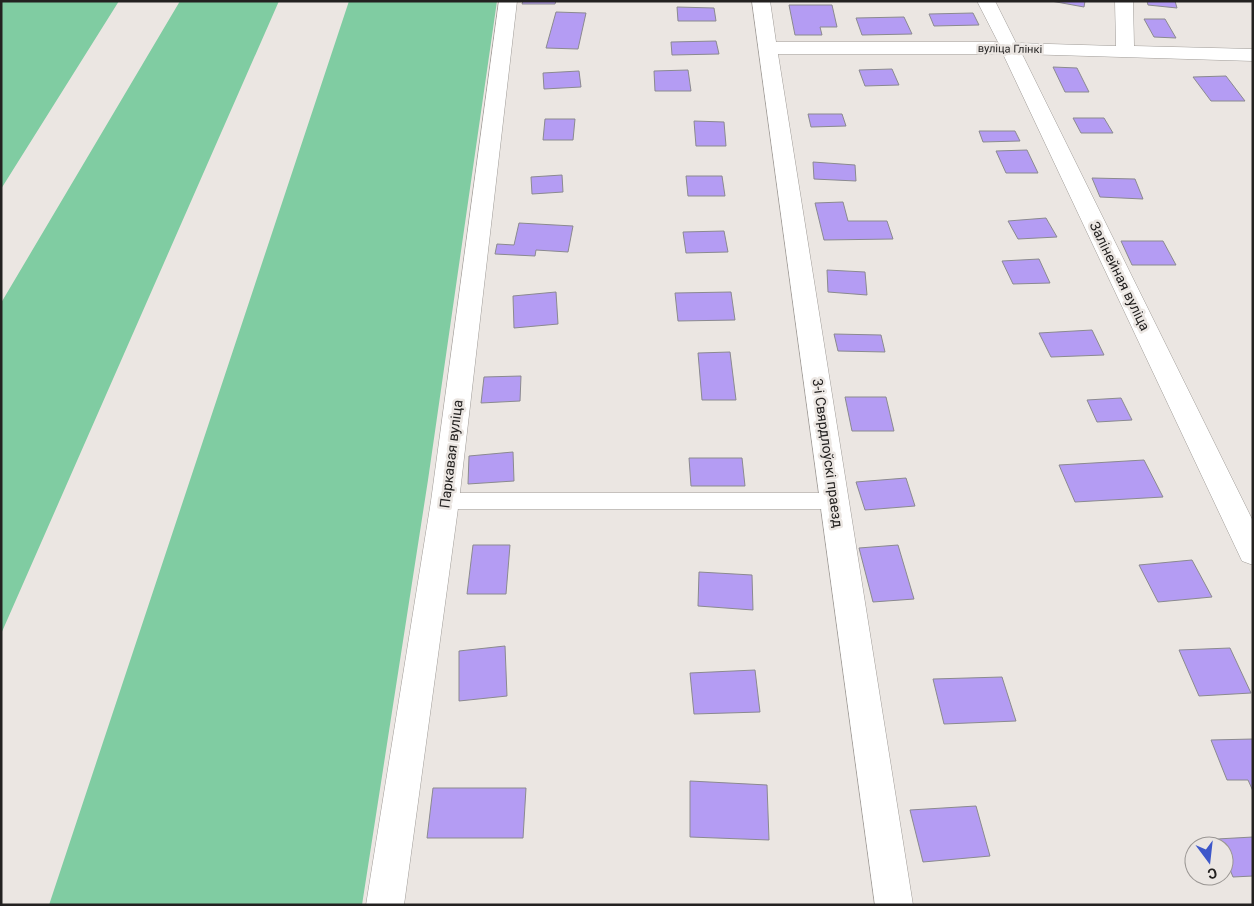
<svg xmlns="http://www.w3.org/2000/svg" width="1254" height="906" viewBox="0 0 1254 906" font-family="Roboto,sans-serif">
	<rect width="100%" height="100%" fill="#ebe6e2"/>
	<path fill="#80cca2" d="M1,1H119L1,189Z
		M180,1H279L1,634V303Z
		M349,1H497L428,480L362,905H49Z"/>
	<path fill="#b49cf3" stroke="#8b8a8f" d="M523,1H556L555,4H522Z
		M1051,1H1085L1084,7Z
		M1147,1H1175L1177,8L1148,5Z
		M789,5H832L837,27H820L822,35H795Z
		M677,7L714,8L716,21H678Z
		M556,12L586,13L578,49L546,48Z
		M973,13L979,25L934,26L929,14Z
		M904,17L912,34L862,35L856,18Z
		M1144,19H1165L1176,38L1154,37Z
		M716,41L719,54L672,55L671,42Z
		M1053,67L1077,68L1089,92H1065Z
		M892,69L899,85L865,86L859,70Z
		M688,70L691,91H655L654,71Z
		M579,71L581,87L544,89L543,73Z
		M1226,76L1245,101H1211L1193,77Z
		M808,114H842L846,126L811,127Z
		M1073,118H1104L1113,133H1081Z
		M545,119H575L573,140H543Z
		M694,121L724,122L726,146H696Z
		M979,131H1015L1020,141L983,142Z
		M1027,150L1038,173H1006L996,151Z
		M813,162L855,165L856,181L814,179Z
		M562,175L563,192L532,194L531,177Z
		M686,176H722L725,196H688Z
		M1092,178L1135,179L1143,199L1100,197Z
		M843,202L848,221H887L893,239L824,240L815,203Z
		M1046,218L1057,237L1018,239L1008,221Z
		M519,223L573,226L568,252L536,250L535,256L495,254L497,244L514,245Z
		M724,231L728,252L686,253L683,232Z
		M1121,241H1163L1176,265H1132Z
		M1039,259L1050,283L1013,284L1002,261Z
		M827,270L865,272L867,295L828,292Z
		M556,292L558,324L514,328L513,296Z
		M731,292L735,320L678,321L675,293Z
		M1092,330L1104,355L1051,357L1039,333Z
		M834,334L881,335L885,352L838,351Z
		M730,352L736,400H702L698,353Z
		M521,376L520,401L481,403L484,377Z
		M845,397H886L894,431H852Z
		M1121,398L1132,420L1097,422L1087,400Z
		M513,452L514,481L468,484L469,456Z
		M689,458H742L745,486H691Z
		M1144,460L1163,497L1075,502L1059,465Z
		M906,478L915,506L865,510L856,482Z
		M473,545H510L506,594H467Z
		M898,545L914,599L873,602L859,548Z
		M1192,560L1212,597L1158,602L1139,565Z
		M699,572L752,575L753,610L698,606Z
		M505,646L507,696L459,701V651Z
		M1230,648L1251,693L1199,696L1179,650Z
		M755,670L760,712L694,714L690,673Z
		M1002,677L1016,721L944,724L933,679Z
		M1253,739V791L1248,780H1227L1211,740Z
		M690,781L767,785L769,840L690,837Z
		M433,788H526L523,838H427Z
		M976,806L990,856L923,862L910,810Z
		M1253,837V876L1233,877L1224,855V846H1220L1217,839Z"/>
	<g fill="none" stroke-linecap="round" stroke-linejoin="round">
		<g stroke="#a09c98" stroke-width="1">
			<path id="service" d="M445,493H835L842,495L845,501L842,507L835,509H445L438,507L435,501L438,495Z"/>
		</g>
		<g stroke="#a09c98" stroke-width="1">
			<path id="minor" d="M752,1H770L776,42H998L977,1H995L1016,43L1116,46L1115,1H1133L1134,46L1253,49V61L1022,54L1253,521V565L1242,561L1003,54H778L913,905H875Z"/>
		</g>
		<g stroke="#a09c98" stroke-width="1">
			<path id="tertiary" d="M499,1H517L459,501L404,905H366L431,501Z"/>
		</g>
		<use href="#service" fill="#fff" fill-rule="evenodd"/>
		<use href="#minor" fill="#fff" fill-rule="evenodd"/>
		<use href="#tertiary" fill="#fff" fill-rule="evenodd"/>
	</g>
	<g text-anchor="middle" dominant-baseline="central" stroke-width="5" stroke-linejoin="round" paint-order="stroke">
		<g font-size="11" fill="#232120" stroke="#ebe6e2">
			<text transform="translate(1010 49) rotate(1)">вуліца Глінкі</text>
		</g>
		<g font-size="14" fill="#232120" stroke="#ebe6e2">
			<text transform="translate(1120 276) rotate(64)">Залінейная вуліца</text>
			<text transform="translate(828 453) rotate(82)">3-і Свярдлоўскі праезд</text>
			<text transform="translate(451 454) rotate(-83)">Паркавая вуліца</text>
		</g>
	</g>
	<rect width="1254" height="906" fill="none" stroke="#232120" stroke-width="5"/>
	<g transform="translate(1209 861) rotate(165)"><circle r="24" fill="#ebe6e2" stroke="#9b9794"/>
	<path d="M0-4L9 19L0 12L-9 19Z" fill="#3d57ca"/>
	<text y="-8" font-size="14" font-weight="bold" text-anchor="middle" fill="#232120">С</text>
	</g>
</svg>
